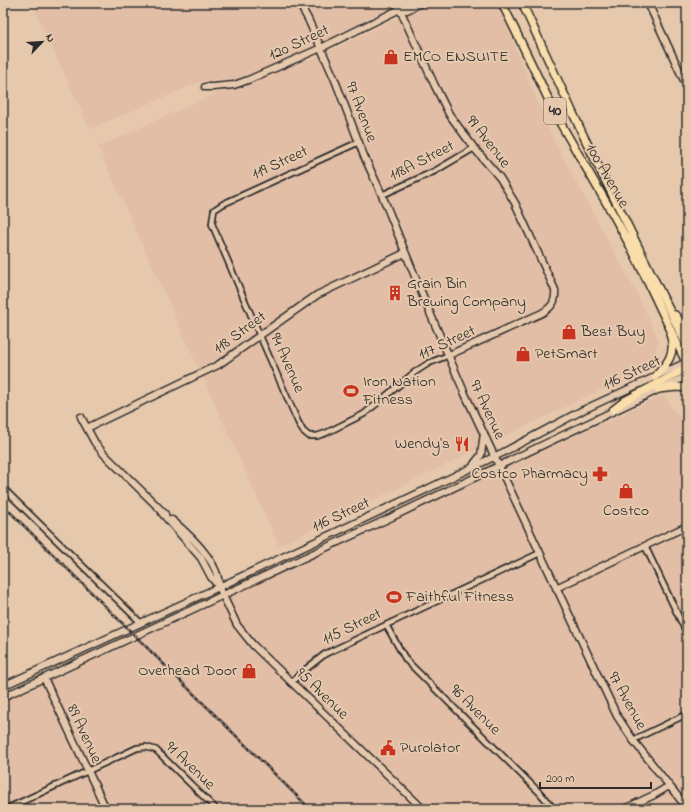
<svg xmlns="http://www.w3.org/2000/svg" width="690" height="812" viewBox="0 0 690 812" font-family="'Indie Flower',sans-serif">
	<rect width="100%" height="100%" fill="#e6c9ad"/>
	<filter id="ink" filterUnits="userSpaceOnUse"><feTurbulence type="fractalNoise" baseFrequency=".025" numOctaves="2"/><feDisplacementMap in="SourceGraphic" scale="8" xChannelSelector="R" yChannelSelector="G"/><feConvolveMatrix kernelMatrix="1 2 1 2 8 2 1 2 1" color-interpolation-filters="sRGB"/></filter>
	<g filter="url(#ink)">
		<path fill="#e3bea7" d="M31,3H400L331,38L269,66L233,81L200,82L90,129Z
			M429,3H497L554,141L639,297L659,341L650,366L279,546L98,147L218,92L312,59Z
			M663,395L668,400L673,410L687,422V521L614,555L617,563L680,532H687V809H3V701Z"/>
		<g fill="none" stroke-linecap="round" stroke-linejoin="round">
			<g stroke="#2b2b2b" stroke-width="8">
				<path id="street" d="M359,142L223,204L214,210L212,224L260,336L298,422L303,431L309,436H317L326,433L364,414L415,372L429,363L449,355
					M382,195L435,171L474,148
					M3,488L141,623
					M645,546L687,634
					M386,625L406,660L540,793L554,809
					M291,683L301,673L325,654L386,625L540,553
					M633,740L687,714
					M6,809L137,748L146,747L156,750L216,809"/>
			</g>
			<g stroke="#2b2b2b" stroke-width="9">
				<path id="secondary" d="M299,3L308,19L335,80L364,156L382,195L427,306L465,394L617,716L633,740L687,808
					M397,3L435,86L449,114L474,148L500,178L515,203L555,290C556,302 552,307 542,313L449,355
					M648,3L687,87
					M400,9L407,10L421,3
					M205,87H213L234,85L248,80L321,48L400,9L407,3
					M81,417L95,443L104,454L165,514
					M87,428L218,365L317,295L405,253
					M474,464L481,455L484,433
					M162,513L201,558L211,577L219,587L237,625L253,645L423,809
					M172,520C190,535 220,562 219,587
					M556,588L687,526
					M44,678L106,809
					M3,686L219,587L421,492L502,453L583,410L687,362
					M3,697L392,517L687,376
					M624,809L654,795L669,786"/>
			</g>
			<g stroke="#2b2b2b" stroke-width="10">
				<path id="primary" d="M502,3L558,119L614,216L633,251L687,364
					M522,3L584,137L687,346
					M675,315L687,330
					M655,377C667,364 677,353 670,334
					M658,389L677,387L687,388
					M613,410L626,400L687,368"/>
			</g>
			<use href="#street" stroke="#e6c9ad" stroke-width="4.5"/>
			<use href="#secondary" stroke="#e6c9ad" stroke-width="6"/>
			<use href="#primary" stroke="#f9ddab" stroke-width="7"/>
			<g stroke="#2b2b2b" stroke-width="2.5">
				<path id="rail" d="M3,505L310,809"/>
			</g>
			<use href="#rail" stroke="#e6c9ad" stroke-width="1" stroke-dasharray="3" stroke-linecap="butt"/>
		</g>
	</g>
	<defs>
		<g id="shop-bare" transform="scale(1.2)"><path d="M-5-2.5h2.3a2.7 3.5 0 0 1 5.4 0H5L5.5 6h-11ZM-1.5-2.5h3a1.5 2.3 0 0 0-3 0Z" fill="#c8321e" stroke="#e6c9ad" stroke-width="2.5" paint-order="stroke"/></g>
		<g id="building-bare" transform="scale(1.2)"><path d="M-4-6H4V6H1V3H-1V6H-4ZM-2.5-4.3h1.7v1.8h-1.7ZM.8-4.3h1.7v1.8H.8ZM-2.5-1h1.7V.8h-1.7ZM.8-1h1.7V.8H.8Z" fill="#c8321e" stroke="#e6c9ad" stroke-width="2.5" paint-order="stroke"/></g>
		<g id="stadium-bare" transform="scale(1.2)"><path d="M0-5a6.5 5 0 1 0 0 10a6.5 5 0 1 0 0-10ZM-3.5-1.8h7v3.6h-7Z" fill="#c8321e" stroke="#e6c9ad" stroke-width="2.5" paint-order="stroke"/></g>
		<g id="restaurant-bare" transform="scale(1.2)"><path d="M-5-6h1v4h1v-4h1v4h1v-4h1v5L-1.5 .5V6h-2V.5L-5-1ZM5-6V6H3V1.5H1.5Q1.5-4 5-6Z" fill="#c8321e" stroke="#e6c9ad" stroke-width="2.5" paint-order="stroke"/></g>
		<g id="pharmacy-bare" transform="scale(1.2)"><path d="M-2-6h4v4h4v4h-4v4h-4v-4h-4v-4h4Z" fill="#c8321e" stroke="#e6c9ad" stroke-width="2.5" paint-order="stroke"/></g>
		<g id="civic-bare" transform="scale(1.2)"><path d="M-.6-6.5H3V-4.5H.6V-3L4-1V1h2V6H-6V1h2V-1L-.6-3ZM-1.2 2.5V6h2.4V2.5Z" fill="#c8321e" stroke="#e6c9ad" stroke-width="2.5" paint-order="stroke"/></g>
	</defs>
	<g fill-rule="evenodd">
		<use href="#shop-bare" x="391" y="57"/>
		<use href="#building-bare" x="395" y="293"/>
		<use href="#shop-bare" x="569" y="332"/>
		<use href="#shop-bare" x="523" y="354"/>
		<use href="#stadium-bare" x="351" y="391"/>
		<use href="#restaurant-bare" x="462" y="444"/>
		<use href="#pharmacy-bare" x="600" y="474"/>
		<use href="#shop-bare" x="626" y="491"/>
		<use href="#stadium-bare" x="394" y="597"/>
		<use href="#shop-bare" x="249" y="671"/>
		<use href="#civic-bare" x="388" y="748"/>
	</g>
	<g text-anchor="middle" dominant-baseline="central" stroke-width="4" stroke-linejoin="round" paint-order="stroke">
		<rect fill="#e6c9ad" stroke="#635a52" stroke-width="1" x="544" y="98" width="22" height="26" rx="3"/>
		<g font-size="15" font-weight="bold" fill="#2b2b2b">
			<text x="555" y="111">40</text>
		</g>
		<g font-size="16" fill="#2b2b2b" stroke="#e6c9ad">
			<text transform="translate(299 43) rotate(-25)">120 Street</text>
			<text transform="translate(361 112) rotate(69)">97 Avenue</text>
			<text transform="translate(488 142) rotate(52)">99 Avenue</text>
			<text transform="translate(422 161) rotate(-27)">118A Street</text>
			<text transform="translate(280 163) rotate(-25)">119 Street</text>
			<text transform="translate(607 176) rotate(60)">100 Avenue</text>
			<text transform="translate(240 333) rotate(-36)">118 Street</text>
			<text transform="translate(447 343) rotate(-25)">117 Street</text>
			<text transform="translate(287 363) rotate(66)">94 Avenue</text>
			<text transform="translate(632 373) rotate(-25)">116 Street</text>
			<text transform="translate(487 410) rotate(65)">97 Avenue</text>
			<text transform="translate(341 515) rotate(-25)">116 Street</text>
			<text transform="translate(352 627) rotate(-26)">115 Street</text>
			<text transform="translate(322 694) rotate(44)">95 Avenue</text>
			<text transform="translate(627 701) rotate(61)">97 Avenue</text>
			<text transform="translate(475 710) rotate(45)">96 Avenue</text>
			<text transform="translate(84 734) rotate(65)">89 Avenue</text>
			<text transform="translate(190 766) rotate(44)">91 Avenue</text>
		</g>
		<g font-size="16" fill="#2b2b2b" stroke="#e6c9ad" text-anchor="start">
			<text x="403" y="57">EMCO ENSUITE</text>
			<text x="407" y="284">Grain Bin<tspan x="407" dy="18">Brewing Company</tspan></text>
			<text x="581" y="332">Best Buy</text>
			<text x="535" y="354">PetSmart</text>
			<text x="363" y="382">Iron Nation<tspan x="363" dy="18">Fitness</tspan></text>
			<text x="450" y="444" text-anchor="end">Wendy's</text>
			<text x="588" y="474" text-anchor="end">Costco Pharmacy</text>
			<text x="626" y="511" text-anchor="middle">Costco</text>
			<text x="406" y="597">Faithful Fitness</text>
			<text x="237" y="671" text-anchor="end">Overhead Door</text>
			<text x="400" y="748">Purolator</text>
		</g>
	</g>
	<rect width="690" height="812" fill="none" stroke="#e6c9ad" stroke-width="16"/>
	<rect x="8" y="8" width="674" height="796" fill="none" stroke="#2b2b2b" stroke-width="1.5" filter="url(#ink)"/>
	<g transform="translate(42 42) rotate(65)" stroke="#e6c9ad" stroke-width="3" paint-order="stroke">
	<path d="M0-3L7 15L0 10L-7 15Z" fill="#2b2b2b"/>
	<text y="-6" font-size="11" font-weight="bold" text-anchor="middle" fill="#2b2b2b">N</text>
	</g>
	<path d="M540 782v6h111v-6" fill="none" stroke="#2b2b2b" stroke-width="2"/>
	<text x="546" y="782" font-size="12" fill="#2b2b2b" stroke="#e6c9ad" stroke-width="3" paint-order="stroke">200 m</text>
</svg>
